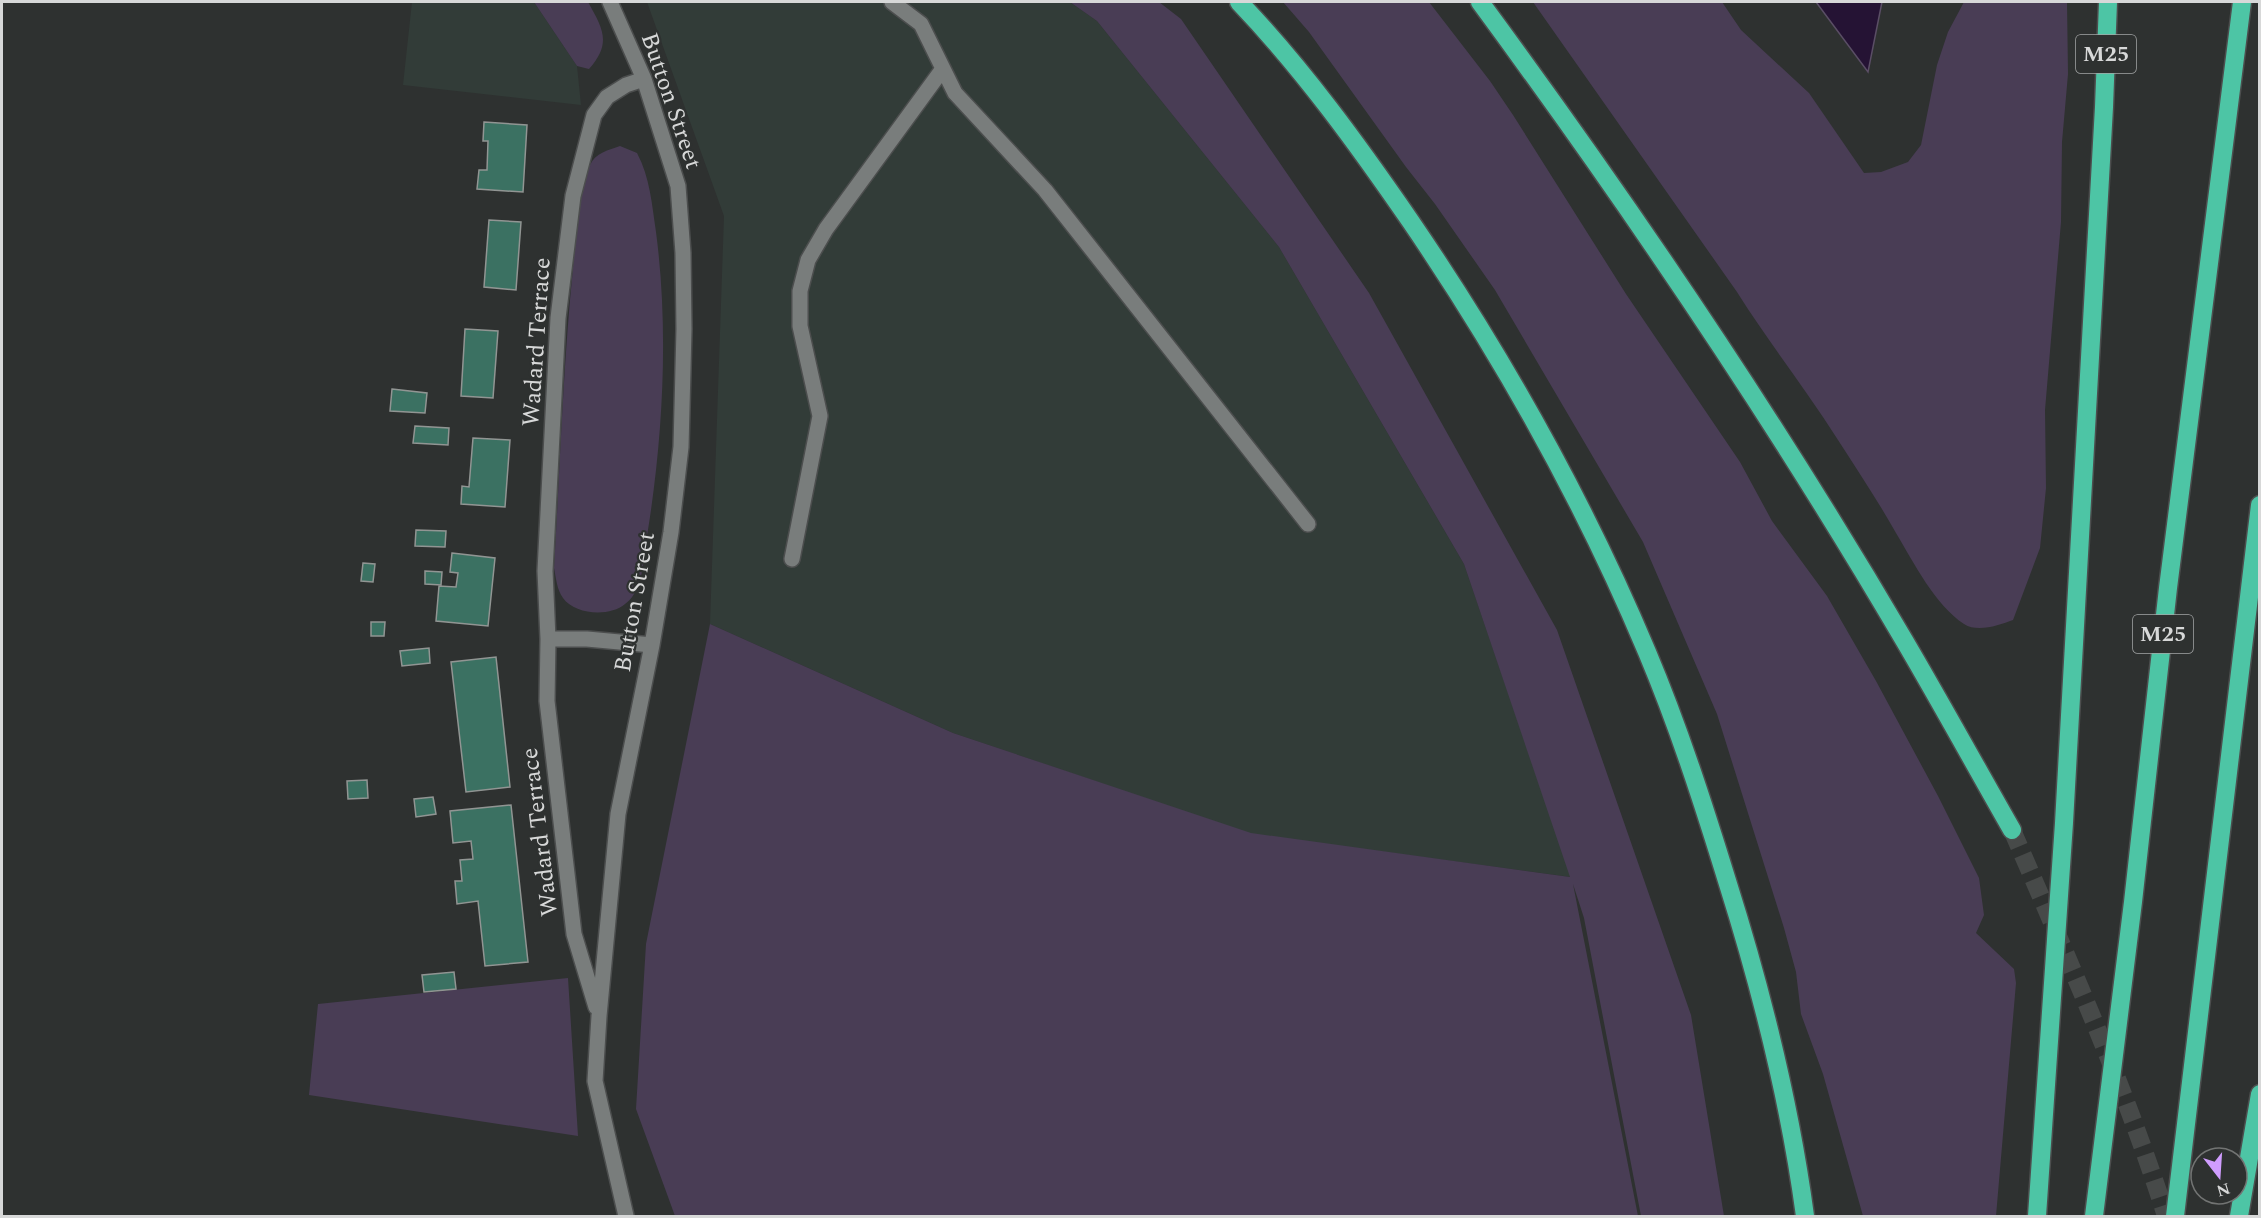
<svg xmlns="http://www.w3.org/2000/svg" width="2261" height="1218" viewBox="0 0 2261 1218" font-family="Spectral,serif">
	<rect width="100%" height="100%" fill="#2e3130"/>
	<path fill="#323c38" d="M412,2H534L577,66L581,105L403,85Z
		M647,2H1070L1097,21L1279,247L1464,564L1571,877L1251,834L953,733L710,624L724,216Z"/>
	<path fill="#493d55" d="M534,2H588C603,29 612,43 589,69L577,66Z
		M1070,2H1159L1181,19L1369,293L1557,630L1691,1015L1724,1216H1641L1584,918L1573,884L1638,1216H675L636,1109L646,944L710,624L953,733L1251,833L1570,877L1464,564L1279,247L1097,21Z
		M1283,2H1429L1490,81L1513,115L1626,294L1740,462L1772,521L1827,596L1876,681L1938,796L1979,878L1984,915L1976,933L2014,969L2016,983L1996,1216H1863L1823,1074L1801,1014L1796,972L1784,928L1717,714L1643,542L1495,290L1435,204L1406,167L1309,32Z
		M1533,2H1722L1741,30L1809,93L1864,173L1881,172L1908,162L1921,145L1937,65L1948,32L1964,2H2067L2068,74L2062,142L2061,222L2045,410L2046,488L2040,548L2013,620C1999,625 1978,633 1964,624C1935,605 1914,563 1896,533C1878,501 1858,471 1838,440C1806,389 1769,343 1737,292Z
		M620,146L637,153C650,177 652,205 656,232C669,330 663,439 647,536C644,552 644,571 638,586C635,593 631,600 625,604C610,617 575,615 563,598C557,590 556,578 554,568C560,468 563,367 573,268C575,239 577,190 590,165C595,153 609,150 620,146Z
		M568,978L578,1136L309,1095L318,1004Z"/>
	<path fill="#251334" stroke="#5a4e65" stroke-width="1.5" d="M1816,2H1882L1868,72Z"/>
	<path fill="#3b7162" stroke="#919593" stroke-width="1.5" d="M484,122L527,125L523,192L477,189L479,170H487L488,141H483Z
		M489,220L521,222L516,290L484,287Z
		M465,329L498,331L493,398L461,396Z
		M392,389L427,393L425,413L390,411Z
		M415,426L449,428L448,445L413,443Z
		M473,438L510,440L505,507L461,504L462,486L469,487Z
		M416,530L446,531L445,547L415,546Z
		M452,553L495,558L488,626L436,621L439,586L456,587L458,573L450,572Z
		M363,563L375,564L373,582L361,581Z
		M425,571L442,572L441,585L425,584Z
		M371,622H385L384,636H371Z
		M429,648L430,663L402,666L400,651Z
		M496,657L510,787L466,792L451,662Z
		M367,780L368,798L348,799L347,781Z
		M433,797L436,814L416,817L414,799Z
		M511,805L528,962L485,966L478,901L457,904L455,881H462L460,860L473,859L471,841L453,843L450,811Z
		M454,972L456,989L424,992L422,975Z"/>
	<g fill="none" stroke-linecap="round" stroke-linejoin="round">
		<path stroke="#474a49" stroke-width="18" stroke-dasharray="18 9" stroke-linecap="butt" d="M2012,830C2067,957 2124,1084 2166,1216"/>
		<g stroke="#4c4e4e" stroke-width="18">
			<path id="minor" d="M610,2L644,79L678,186L683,253L684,329L681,447L671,532L652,645L618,814L599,1016L595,1081L626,1216
				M892,2L921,24L955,93L1045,190L1308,524
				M644,79L626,85L607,97L594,115L573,196L558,318L545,571L548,639H587L652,645
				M792,559L820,416L800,326V291L808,260L826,229L942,70
				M548,639L547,701L574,934L596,1007"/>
		</g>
		<g stroke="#4c4e4e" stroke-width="21">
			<path id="highway" d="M1239,2C1303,69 1358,145 1411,222C1503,357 1584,502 1647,652C1679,728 1704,806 1728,884C1762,992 1790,1104 1805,1216
				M1480,2C1631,207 1775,420 1904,640C1941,703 1976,767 2012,830
				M2037,1216L2064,823L2104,107L2108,2
				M2094,1216L2133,902L2168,588L2242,2
				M2175,1216L2260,505
				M2239,1216L2260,1094"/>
		</g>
		<use href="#minor" stroke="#797d7c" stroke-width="15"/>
		<use href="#highway" stroke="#4dc5a5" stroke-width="18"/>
	</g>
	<g text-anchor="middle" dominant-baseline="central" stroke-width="4.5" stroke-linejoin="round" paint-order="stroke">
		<g fill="#2e3130" stroke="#a4a6a6" stroke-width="1.5">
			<rect x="2076" y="35" width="60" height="38" rx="4.5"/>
			<rect x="2133" y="615" width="60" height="38" rx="4.5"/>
		</g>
		<g font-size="22" font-weight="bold" fill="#d7d8d8">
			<text x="2106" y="54">M25</text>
			<text x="2163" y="634">M25</text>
		</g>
		<g font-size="24" fill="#d7d8d8" stroke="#2e3130">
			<text transform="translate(671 101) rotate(71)">Button Street</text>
			<text transform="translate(537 342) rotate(-86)">Wadard Terrace</text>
			<text transform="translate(635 602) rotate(-80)">Button Street</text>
			<text transform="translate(540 832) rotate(-97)">Wadard Terrace</text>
		</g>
	</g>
	<rect width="2261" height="1218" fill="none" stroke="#d7d8d8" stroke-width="6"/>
	<g transform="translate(2219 1176) rotate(163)"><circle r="28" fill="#2e3130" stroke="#727473" stroke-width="1.5"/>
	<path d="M0-4.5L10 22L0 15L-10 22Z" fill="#d09dfe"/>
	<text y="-9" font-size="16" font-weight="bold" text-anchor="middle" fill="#d7d8d8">N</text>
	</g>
</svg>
